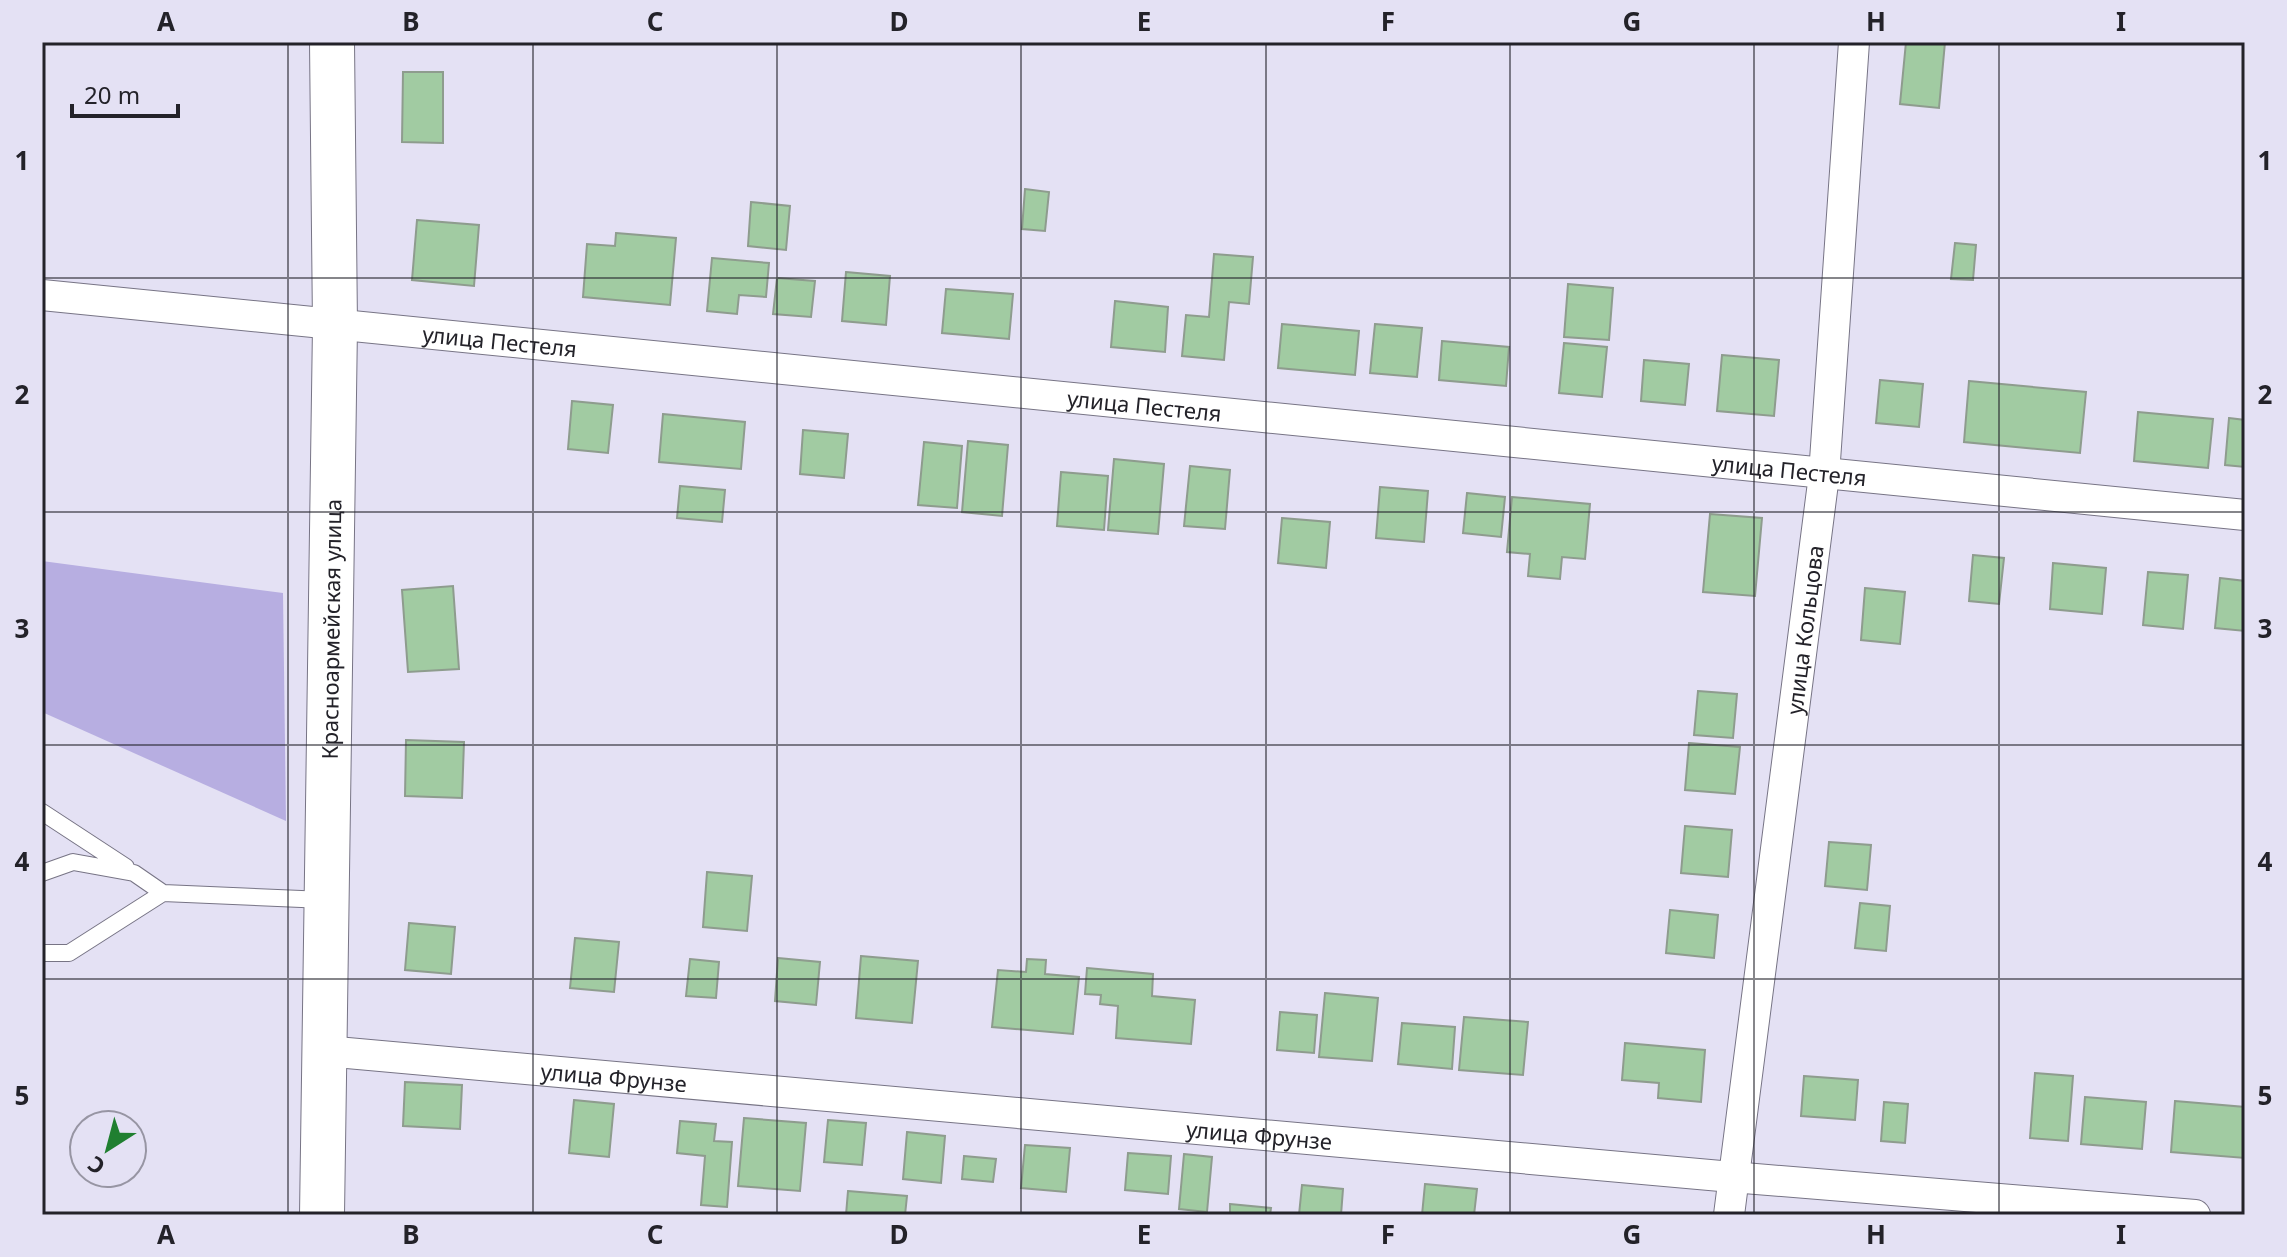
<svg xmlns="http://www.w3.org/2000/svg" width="2287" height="1257" viewBox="0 0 2287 1257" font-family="'Noto Sans',sans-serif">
	<rect width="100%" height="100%" fill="#e4e1f4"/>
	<path fill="#b7aee1" d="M42,561L283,593L286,821L42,712Z"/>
	<path fill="#a1cba2" stroke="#8e9c8e" stroke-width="2" d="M1906,42H1945L1939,108L1900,104Z
		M403,72H443V143L402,142Z
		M1025,189L1049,192L1045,231L1022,229Z
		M751,202L790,206L786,250L748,246Z
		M417,220L479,225L474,286L412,280Z
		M616,233L676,238L670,305L583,297L587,244L615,246Z
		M1955,243L1976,245L1973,280L1951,279Z
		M1214,254L1253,257L1249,304L1229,302L1224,360L1182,356L1186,315L1209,317Z
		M712,258L769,263L766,297L739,295L737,314L707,311Z
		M846,272L890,276L886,325L842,321Z
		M777,278L815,281L811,317L773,314Z
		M1568,284L1613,288L1609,340L1564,337Z
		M946,289L1013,294L1009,339L942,333Z
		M1115,301L1168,307L1165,352L1111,347Z
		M1282,324L1359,331L1355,375L1278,368Z
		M1375,324L1422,328L1417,377L1370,373Z
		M1442,341L1509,347L1506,386L1439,380Z
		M1564,343L1607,347L1602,397L1559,393Z
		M1722,355L1779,360L1774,416L1717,411Z
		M1644,360L1689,364L1685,405L1641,401Z
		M1880,380L1923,384L1919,427L1876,423Z
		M1969,381L2086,392L2080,453L1964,442Z
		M572,401L613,405L608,453L568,449Z
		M2138,412L2213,419L2208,468L2134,461Z
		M663,414L745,422L741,469L659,462Z
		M2229,418L2245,420V467L2225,465Z
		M803,430L848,434L844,478L800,474Z
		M968,441L1008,445L1002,516L962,512Z
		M924,442L962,446L957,508L918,505Z
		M1114,459L1164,464L1158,534L1108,530Z
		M1190,466L1230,470L1225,529L1184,526Z
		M1061,472L1108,476L1104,530L1057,526Z
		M680,486L725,490L722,522L677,518Z
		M1380,487L1428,491L1424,542L1376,538Z
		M1467,493L1505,497L1501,537L1463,533Z
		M1512,497L1590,504L1585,559L1562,557L1560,579L1528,576L1530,554L1507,552Z
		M1710,514L1762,518L1755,596L1703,592Z
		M1282,518L1330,522L1326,568L1278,563Z
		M1973,555L2004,558L1999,604L1969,601Z
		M2053,563L2106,568L2102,614L2050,609Z
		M2148,572L2188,575L2183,629L2143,625Z
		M2220,578L2245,581V631L2215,628Z
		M453,586L459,669L408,672L402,590Z
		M1865,588L1905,592L1900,644L1861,640Z
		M1698,691L1737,694L1733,738L1694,735Z
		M406,740L464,742L462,798L405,796Z
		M1689,743L1740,747L1735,794L1685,790Z
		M1685,826L1732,830L1728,877L1681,873Z
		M1829,842L1871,845L1867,890L1825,886Z
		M707,872L752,876L747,931L703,927Z
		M1860,903L1890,906L1886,951L1855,948Z
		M1670,910L1718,915L1714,958L1666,953Z
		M409,923L455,927L451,974L405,970Z
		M575,938L619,942L614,992L570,988Z
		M861,956L918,961L912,1023L856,1018Z
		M778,958L820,962L816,1005L775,1001Z
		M690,959L719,962L716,998L686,996Z
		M1027,959L1046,960L1045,974L1079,977L1073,1034L992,1027L998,970L1026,972Z
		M1087,968L1153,974L1152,996L1195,1000L1191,1044L1116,1038L1118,1006L1100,1004L1101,995L1085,994Z
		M1325,993L1378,998L1372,1061L1319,1057Z
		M1280,1012L1317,1015L1314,1053L1277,1050Z
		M1464,1017L1528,1022L1523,1075L1459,1070Z
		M1402,1023L1455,1027L1452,1069L1398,1064Z
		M1625,1043L1705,1050L1701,1102L1658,1098L1659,1083L1622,1080Z
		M2035,1073L2073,1076L2068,1141L2030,1138Z
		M1804,1076L1858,1080L1855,1120L1801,1116Z
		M405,1082L462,1085L460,1129L403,1126Z
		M2085,1097L2146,1102L2142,1149L2081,1144Z
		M574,1100L614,1104L609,1157L569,1153Z
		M2175,1101L2245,1107V1158L2171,1152Z
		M1884,1102L1908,1104L1905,1143L1881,1141Z
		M744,1118L806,1123L800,1191L738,1186Z
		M828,1120L866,1123L862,1165L824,1162Z
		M680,1121L716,1124L714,1141L732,1142L727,1207L701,1205L705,1156L677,1153Z
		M907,1132L945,1136L941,1183L903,1179Z
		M1025,1145L1070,1148L1066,1192L1021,1188Z
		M1128,1153L1171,1156L1168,1194L1125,1190Z
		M1184,1154L1212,1157L1207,1212L1179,1209Z
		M964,1156L996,1159L993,1182L962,1179Z
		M1425,1184L1477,1189L1474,1215H1422Z
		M1302,1185L1343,1189L1341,1215H1299Z
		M848,1191L907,1196L905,1215H846Z
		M1230,1204L1271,1208L1270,1215H1230Z"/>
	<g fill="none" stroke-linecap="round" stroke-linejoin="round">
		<g stroke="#777485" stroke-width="18">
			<path id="lane" d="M42,812L126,867
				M42,873L73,862L134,873L163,893L325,900
				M42,953H69L163,893"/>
		</g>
		<g stroke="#777485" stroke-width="32">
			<g id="street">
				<path id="s1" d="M42,295L2245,515"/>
				<path id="s2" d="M325,1051L1732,1177L2195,1215"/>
				<path id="s3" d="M1729,1215L1824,475L1854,42"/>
			</g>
		</g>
		<g stroke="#777485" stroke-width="46">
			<g id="secondary">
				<path id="s4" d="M322,1215L335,326L332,42"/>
			</g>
		</g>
		<use href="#lane" stroke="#fff" stroke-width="16"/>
		<use href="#street" stroke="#fff" stroke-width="30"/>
		<use href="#secondary" stroke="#fff" stroke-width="44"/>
	</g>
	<path fill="none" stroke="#232229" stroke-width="2" stroke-opacity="0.55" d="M288,42V1215M533,42V1215M777,42V1215M1021,42V1215M1266,42V1215M1510,42V1215M1754,42V1215M1999,42V1215M42,278H2245M42,512H2245M42,745H2245M42,979H2245"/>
	<g text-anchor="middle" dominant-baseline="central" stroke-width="7" stroke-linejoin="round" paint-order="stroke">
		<g font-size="22" fill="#232229" stroke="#e4e1f4">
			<text stroke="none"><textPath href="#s1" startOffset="460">улица Пестеля</textPath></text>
			<text stroke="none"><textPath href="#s1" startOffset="1108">улица Пестеля</textPath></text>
			<text stroke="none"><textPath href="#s1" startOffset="1756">улица Пестеля</textPath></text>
			<text stroke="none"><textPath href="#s4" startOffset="586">Красноармейская улица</textPath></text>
			<text stroke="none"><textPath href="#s3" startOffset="590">улица Кольцова</textPath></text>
			<text stroke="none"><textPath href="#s2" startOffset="290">улица Фрунзе</textPath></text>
			<text stroke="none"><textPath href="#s2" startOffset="938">улица Фрунзе</textPath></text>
		</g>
	</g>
	<rect width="2287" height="1257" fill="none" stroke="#e4e1f4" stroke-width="88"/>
	<g transform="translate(108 1149) rotate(216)"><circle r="38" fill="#e4e1f4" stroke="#9795a3" stroke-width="2"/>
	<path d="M0-6L14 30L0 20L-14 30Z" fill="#207f30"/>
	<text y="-12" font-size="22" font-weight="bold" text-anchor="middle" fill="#232229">С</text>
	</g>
	<path d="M72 104v12h106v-12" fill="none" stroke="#232229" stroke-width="4"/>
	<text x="84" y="104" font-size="24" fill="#232229" stroke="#e4e1f4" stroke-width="6" paint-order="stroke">20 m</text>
	<rect x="44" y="44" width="2199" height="1169" fill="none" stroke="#232229" stroke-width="3"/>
	<g font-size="26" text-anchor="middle" font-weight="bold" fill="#232229">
		<text x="166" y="31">A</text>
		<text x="411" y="31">B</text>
		<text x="655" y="31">C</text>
		<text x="899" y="31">D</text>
		<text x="1144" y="31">E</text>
		<text x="1388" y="31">F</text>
		<text x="1632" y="31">G</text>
		<text x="1876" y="31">H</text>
		<text x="2121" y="31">I</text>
		<text x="22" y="170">1</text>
		<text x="2265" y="170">1</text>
		<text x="22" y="404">2</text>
		<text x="2265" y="404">2</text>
		<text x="22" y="638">3</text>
		<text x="2265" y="638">3</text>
		<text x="22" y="871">4</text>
		<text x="2265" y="871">4</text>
		<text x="22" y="1105">5</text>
		<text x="2265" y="1105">5</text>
		<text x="166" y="1244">A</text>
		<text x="411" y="1244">B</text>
		<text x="655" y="1244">C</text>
		<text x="899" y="1244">D</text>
		<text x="1144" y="1244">E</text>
		<text x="1388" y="1244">F</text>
		<text x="1632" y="1244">G</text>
		<text x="1876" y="1244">H</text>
		<text x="2121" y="1244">I</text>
	</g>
</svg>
